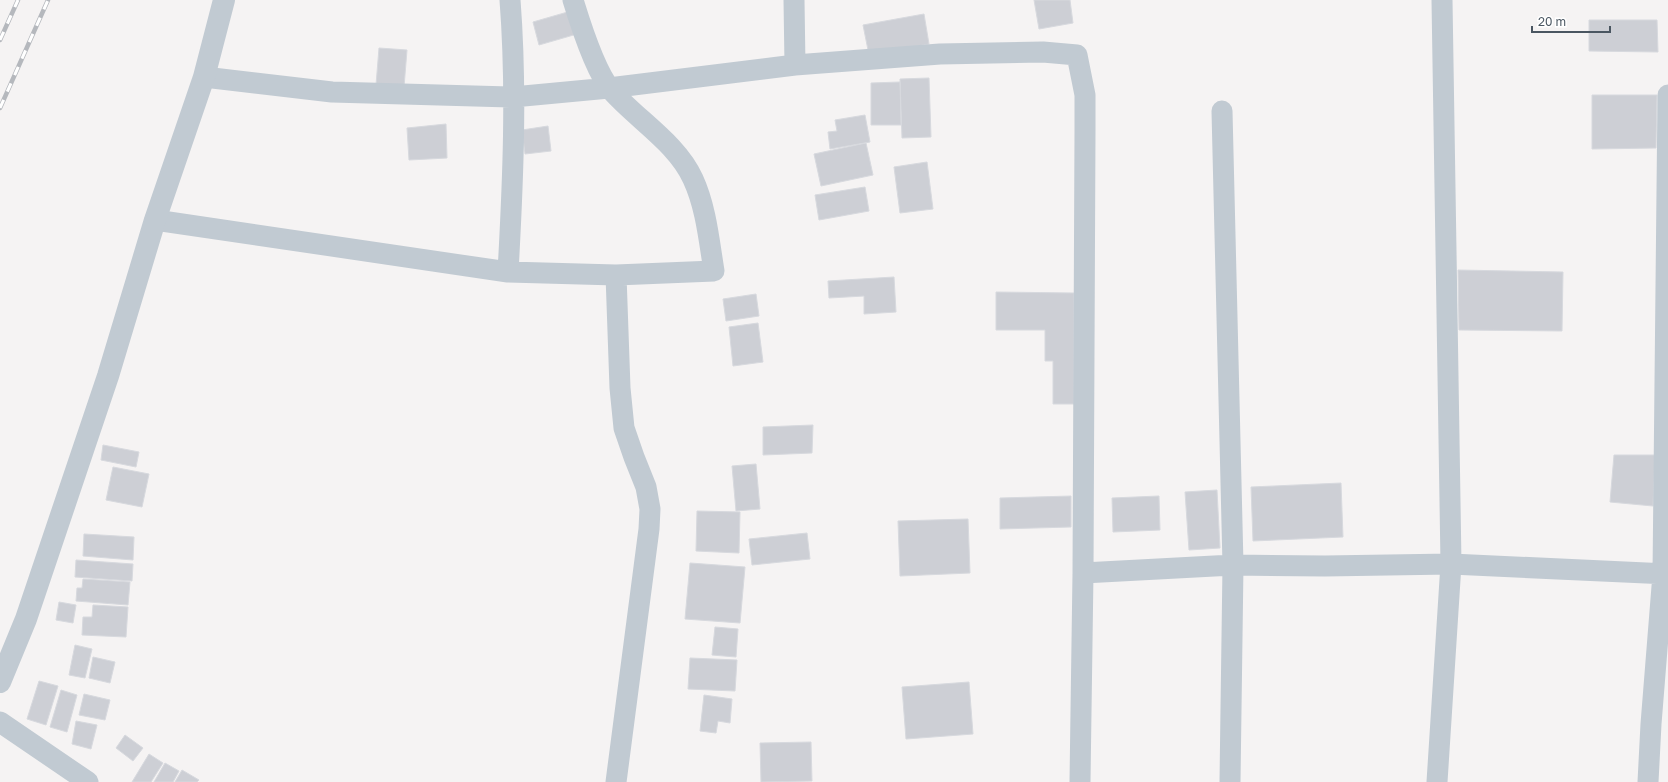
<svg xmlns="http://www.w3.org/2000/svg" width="1668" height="782" viewBox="0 0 1668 782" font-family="'Golos Text',sans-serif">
	<rect width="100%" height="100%" fill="#f5f3f3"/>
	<path fill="#cdcfd5" stroke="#d7d9de" d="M1034,0H1070L1073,23L1039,29Z
		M571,11L577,34L539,45L533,22Z
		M924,14L929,44L869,55L863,25Z
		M1589,20H1657L1658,52L1589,51Z
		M379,48L407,50L404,87L376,85Z
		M929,78L931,137L902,138L900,79Z
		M900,82L901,125H871V83Z
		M1592,95H1657L1656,148L1592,149Z
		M865,115L870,142L830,149L828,132L837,131L835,120Z
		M446,124L447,158L409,160L407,128Z
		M548,126L551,151L525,154L522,130Z
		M866,143L873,175L821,186L814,154Z
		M927,162L933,209L900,213L894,167Z
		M865,187L869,211L819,220L815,195Z
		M1458,270L1563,272L1562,331L1459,330Z
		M894,277L896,312L864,314V296L829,298L828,281Z
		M996,292L1074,293V404H1053V361H1045V330H996Z
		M756,294L759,316L726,321L723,299Z
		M758,323L763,362L733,366L729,327Z
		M813,425L812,453L763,455V427Z
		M103,445L139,452L136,467L101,460Z
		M1614,455H1655L1653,506L1610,502Z
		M756,464L760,509L736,511L732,466Z
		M113,467L149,474L142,507L106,500Z
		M1341,483L1343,537L1253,541L1251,487Z
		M1217,490L1220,548L1189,550L1185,492Z
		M1071,496V527L1000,529V498Z
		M1159,496L1160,530L1113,532L1112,498Z
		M697,511L740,512L739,553L696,551Z
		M968,519L970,573L900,576L898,521Z
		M807,533L810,559L752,565L749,539Z
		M84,534L134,537L133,560L83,556Z
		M76,560L133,564L132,581L75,577Z
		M690,563L745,567L740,623L685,619Z
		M83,579L130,582L128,605L76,601L77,588H82Z
		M59,602L76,605L73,623L56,620Z
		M93,605L128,607L126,637L82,635L83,617H92Z
		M715,627L738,629L736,657L712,655Z
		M75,645L92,649L85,678L69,675Z
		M93,657L115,662L110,683L89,678Z
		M690,658L737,660L735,691L688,689Z
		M39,681L58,686L46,725L27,719Z
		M969,682L973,734L906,739L902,687Z
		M61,690L77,695L67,732L50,727Z
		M84,694L110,700L105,720L79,715Z
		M704,695L732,699L730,723L718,721L716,733L700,731Z
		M76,721L97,725L91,749L72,744Z
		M125,735L143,748L133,761L116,748Z
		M811,742L812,781L761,782L760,743Z
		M149,754L163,763L151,782H132Z
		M165,763L179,771L173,782H154Z
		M182,770L199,780L197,782H175Z"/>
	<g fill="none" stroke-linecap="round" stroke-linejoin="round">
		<path stroke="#c1cad2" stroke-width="21" d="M794,0L795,65
			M204,77L332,92L513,97L609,88L795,65L940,54L1043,52L1077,55L1085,95V131L1083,573L1233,565L1325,566L1451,564L1668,574
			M1222,111L1233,565L1230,782
			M155,220L508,272L616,275L714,271C709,240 706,207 693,179C677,143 636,119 611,90C596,72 580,23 573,0
			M508,272C513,182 517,90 510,0
			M0,722L88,782
			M616,782L649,529L650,509L646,487L634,457L624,428L620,388L616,275
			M1080,782L1083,573
			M1437,782L1451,564L1442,0
			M1648,782L1651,724L1663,574L1668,95"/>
		<path stroke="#c1cad2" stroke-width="22" d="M0,682L26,619L108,376L155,220L204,77L224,0"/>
		<g stroke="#b5b8bd" stroke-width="4.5">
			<path id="rail" d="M0,40L18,0
				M0,108L48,0"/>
		</g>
		<use href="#rail" stroke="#fff" stroke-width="3" stroke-dasharray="9" stroke-linecap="butt"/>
	</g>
	<path d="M1532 26v6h78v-6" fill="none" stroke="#4a5661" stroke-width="2"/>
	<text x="1538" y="26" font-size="12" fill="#4a5661" stroke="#ffffff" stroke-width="3" paint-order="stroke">20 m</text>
</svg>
